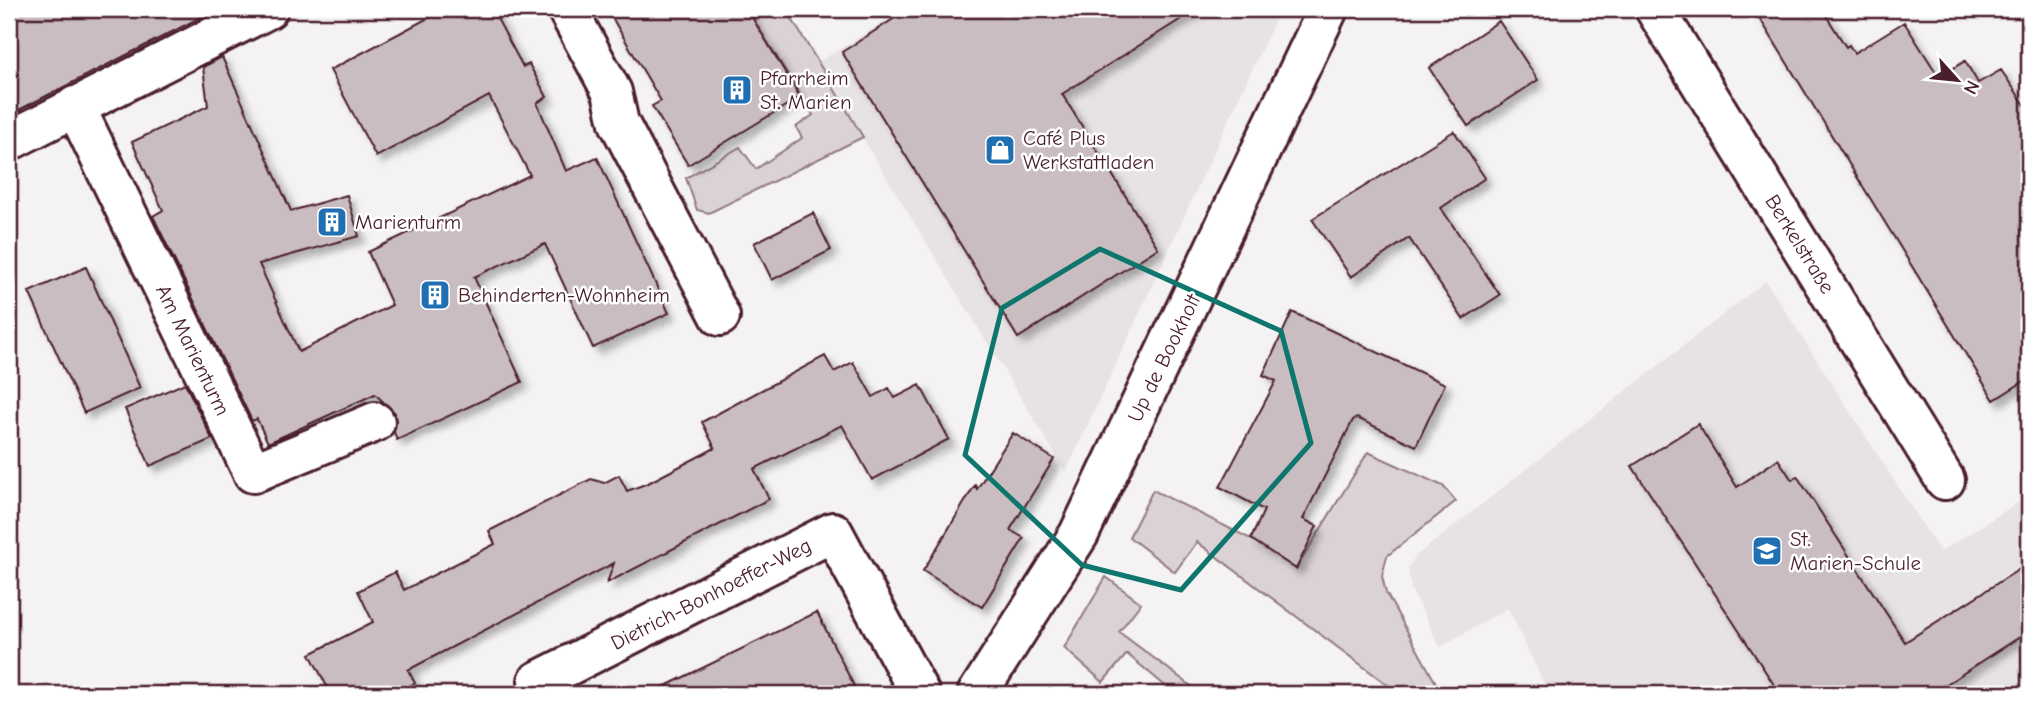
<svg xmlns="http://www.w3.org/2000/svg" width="2038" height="703" viewBox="0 0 2038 703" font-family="'Comic Neue',sans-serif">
	<defs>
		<filter id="shadow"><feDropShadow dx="6" dy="6" stdDeviation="3.5" flood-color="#0004"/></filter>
	</defs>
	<rect width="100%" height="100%" fill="#f4f2f2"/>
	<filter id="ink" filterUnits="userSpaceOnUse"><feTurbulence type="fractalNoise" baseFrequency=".0143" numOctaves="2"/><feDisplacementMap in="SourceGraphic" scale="14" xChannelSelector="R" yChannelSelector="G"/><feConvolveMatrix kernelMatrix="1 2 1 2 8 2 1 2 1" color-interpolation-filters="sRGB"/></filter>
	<g filter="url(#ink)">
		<path fill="#e7e2e3" d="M905,9H1280L1066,472L817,63Z
			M1766,281L1940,552L2029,496V694H1549L1508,608L1440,647L1411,589L1408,568L1416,556Z"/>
		<path fill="#dbd2d5" stroke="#927880" stroke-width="2" d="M747,9H786L863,137L709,213L697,210L686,178L740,147L756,169L802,138L796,127L813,115Z
			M1368,452L1443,486L1456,501L1387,556L1382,576L1386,593L1442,694H1400L1197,542L1175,572L1129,537L1153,490L1251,539L1296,569Z
			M1106,577L1141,603L1119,632L1202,694H1175L1127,654L1103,682L1064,648Z"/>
		<path fill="#cabdc1" stroke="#4a1f2b" stroke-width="2" filter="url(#shadow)" d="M9,9H217L9,115Z
			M445,9H492L523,67L529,64L547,97L537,103L566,171L597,157L669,313L593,348L545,244L474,277L522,382L397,440L394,432L395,413L375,394L268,443L257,419L252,421L153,216L163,210L132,142L208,106L203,67L222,57L291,211L347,195L359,236L259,264L299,352L392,305L368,252L530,175L489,96L376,157L330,70Z
			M607,9H747L800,97L688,165L652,106L661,101Z
			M909,9H1197L1062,94L1158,248L1018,338L842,52Z
			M1754,9H1822L1846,47L1849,45L1854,53L1904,22L1939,77L1965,61L1978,83L2001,70L2029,111V378L1994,400Z
			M1499,21L1538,80L1468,126L1429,68Z
			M1454,131L1485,178L1441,208L1500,295L1463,319L1409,238L1351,277L1312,219Z
			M813,213L831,250L772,280L754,243Z
			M86,267L140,388L84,413L29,292Z
			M1292,312L1445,384L1416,446L1357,418L1353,420L1303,519L1317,526L1296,569L1251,539L1264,510L1220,487L1276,381L1263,375Z
			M825,356L834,372L853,362L873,397L889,388L895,398L920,385L949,439L872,480L842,425L754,469L769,499L607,583L614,563L408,670L415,683L394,694H331L310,654L373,622L358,591L395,572L404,590L495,544L489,531L591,479L604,483L619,475L627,491L648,483L715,448L702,422Z
			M185,383L212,439L150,466L125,409Z
			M1698,424L1737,487L1778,459L1792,480L1797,476L1905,642L2029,563V631L1931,694H1780L1632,466Z
			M1013,433L1054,459L1010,530L1024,538L982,607L923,571L975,485L977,489Z
			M817,612L858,694H649Z"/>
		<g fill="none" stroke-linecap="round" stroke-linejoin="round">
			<g stroke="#4a1f2b" stroke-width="44">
				<path id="minor" d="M567,9L612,92L619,123L720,316
					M1655,9L1945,480
					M75,106L253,473L375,422
					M9,141L268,9
					M538,681L833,532L920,694
					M977,694L1079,534L1328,9"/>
			</g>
			<use href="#minor" stroke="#fff" stroke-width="38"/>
		</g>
	</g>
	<path fill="none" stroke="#0f766e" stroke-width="5" stroke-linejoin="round" d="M1100,249L1281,331L1311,443L1181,590L1082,565L965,455L1002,308Z"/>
	<defs>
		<g id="building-square" transform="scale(1.575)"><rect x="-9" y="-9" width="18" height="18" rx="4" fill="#1f6fb2" stroke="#fff"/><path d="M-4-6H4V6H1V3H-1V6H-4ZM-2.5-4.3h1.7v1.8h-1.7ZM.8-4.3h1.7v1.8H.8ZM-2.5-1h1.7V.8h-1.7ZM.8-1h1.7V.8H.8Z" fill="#fff"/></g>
		<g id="shop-square" transform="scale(1.575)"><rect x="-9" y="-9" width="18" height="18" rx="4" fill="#1f6fb2" stroke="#fff"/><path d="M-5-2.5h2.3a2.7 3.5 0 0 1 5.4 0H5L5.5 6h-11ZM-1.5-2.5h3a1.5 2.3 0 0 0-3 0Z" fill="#fff"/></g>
		<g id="school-square" transform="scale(1.575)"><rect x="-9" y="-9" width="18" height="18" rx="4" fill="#1f6fb2" stroke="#fff"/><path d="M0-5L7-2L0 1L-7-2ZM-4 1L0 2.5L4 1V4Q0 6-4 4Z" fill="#fff"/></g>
	</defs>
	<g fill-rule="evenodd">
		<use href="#building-square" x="737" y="90"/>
		<use href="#shop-square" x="1000" y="150"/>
		<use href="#building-square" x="332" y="222"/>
		<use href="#building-square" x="435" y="295"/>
		<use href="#school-square" x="1767" y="551"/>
	</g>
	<g text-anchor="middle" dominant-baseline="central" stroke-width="5" stroke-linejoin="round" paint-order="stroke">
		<g font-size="21" fill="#4a1f2b" stroke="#fff" text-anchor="start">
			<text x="760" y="78">Pfarrheim<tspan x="760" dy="24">St. Marien</tspan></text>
			<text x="1023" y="138">Café Plus<tspan x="1023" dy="24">Werkstattladen</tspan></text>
			<text x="355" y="222">Marienturm</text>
			<text x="458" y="295">Behinderten-Wohnheim</text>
			<text x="1790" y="539">St.<tspan x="1790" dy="24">Marien-Schule</tspan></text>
		</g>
		<g font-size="21" fill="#4a1f2b" stroke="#fff">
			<text transform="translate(1800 244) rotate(58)">Berkelstraße</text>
			<text transform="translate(193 350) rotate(64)">Am Marienturm</text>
			<text transform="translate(1164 358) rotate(-64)">Up de Bookholt</text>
			<text transform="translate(711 594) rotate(-27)">Dietrich-Bonhoeffer-Weg</text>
		</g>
	</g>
	<rect width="2038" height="703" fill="none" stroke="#fff" stroke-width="35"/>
	<rect x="18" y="18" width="2003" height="668" fill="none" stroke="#4a1f2b" stroke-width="2.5" filter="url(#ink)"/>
	<g transform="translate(1957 80) rotate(117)" stroke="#ffffff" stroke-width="5" paint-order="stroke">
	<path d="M0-5L12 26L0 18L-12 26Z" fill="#4a1f2b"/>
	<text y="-10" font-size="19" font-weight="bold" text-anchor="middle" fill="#4a1f2b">N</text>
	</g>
</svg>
